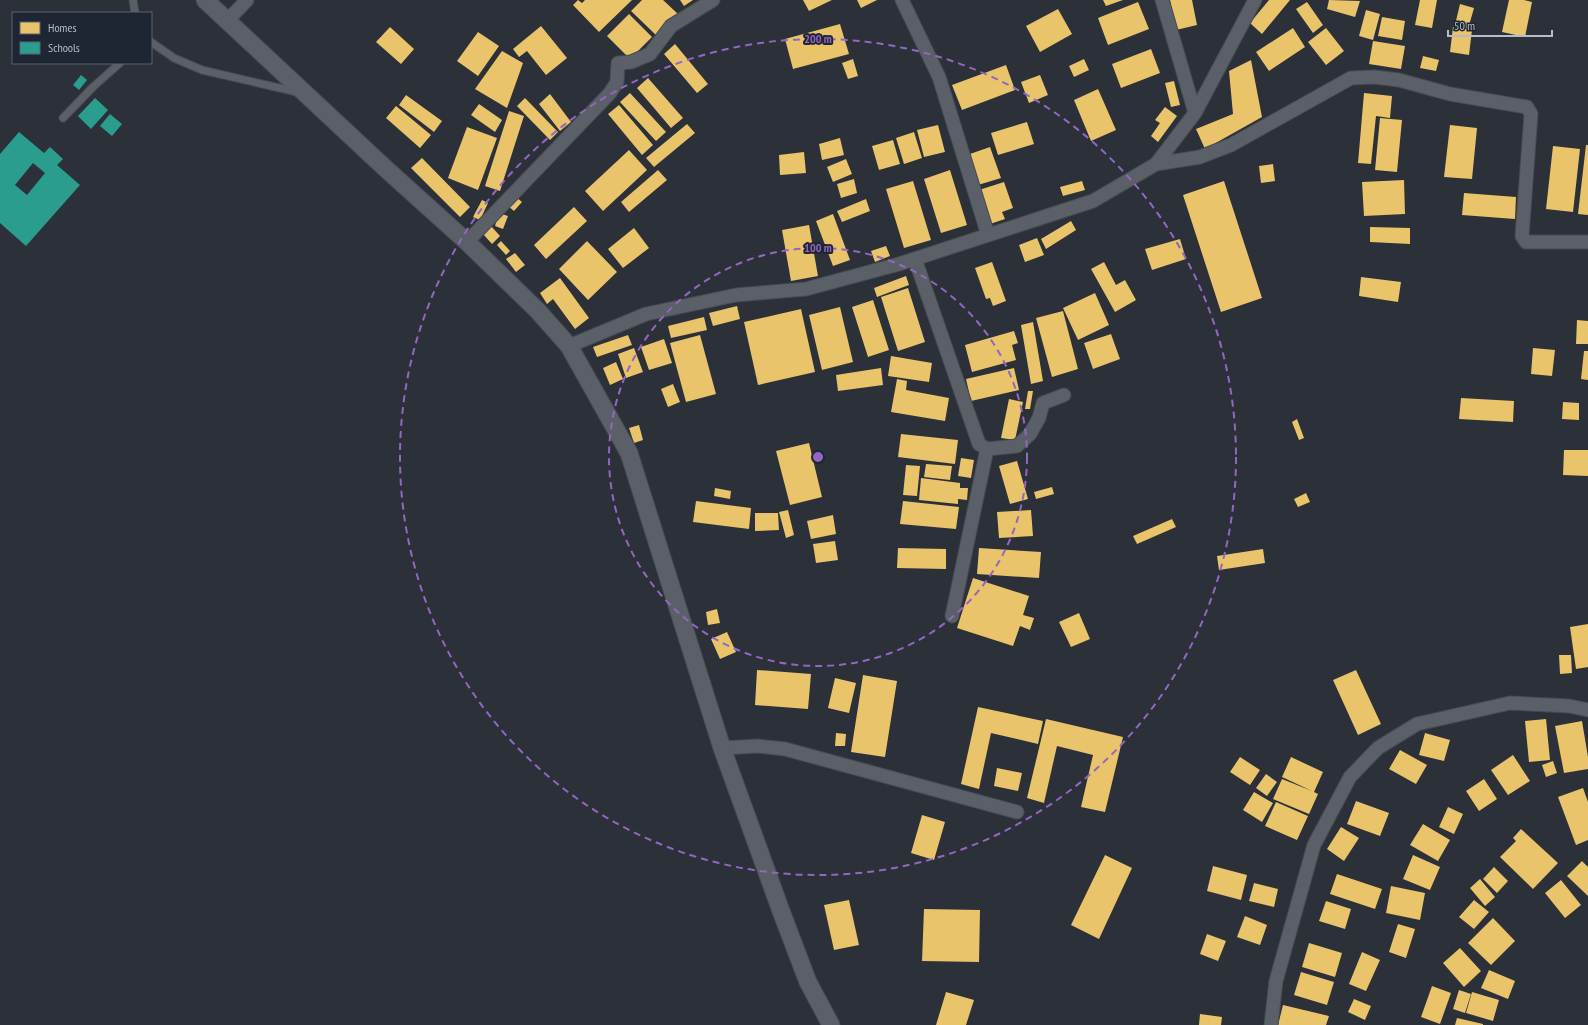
<svg xmlns="http://www.w3.org/2000/svg" width="1588" height="1025" viewBox="0 0 1588 1025" font-family="'PT Sans Narrow',sans-serif">
	<rect width="100%" height="100%" fill="#2b3039"/>
	<path fill="#e9c46a" d="M578,0L582,3L585,0H632L599,32L573,5Z
		M642,0H663L678,14L657,36L631,11Z
		M680,0H693L684,6Z
		M803,0H832L809,11Z
		M857,0H877L861,8Z
		M1103,0H1123L1106,6Z
		M1170,0H1192L1197,25L1176,30Z
		M1269,0H1290L1262,34L1250,23Z
		M1329,0L1360,1L1355,17L1327,9Z
		M1420,0H1437L1432,28L1415,25Z
		M1509,0H1524L1532,2L1525,37L1502,32Z
		M1138,2L1149,29L1108,45L1098,18Z
		M1307,2L1323,25L1313,33L1296,9Z
		M1460,4L1474,8L1468,29L1455,25Z
		M1058,9L1072,34L1040,52L1026,26Z
		M1366,10L1380,14L1373,40L1359,36Z
		M629,14L652,37L630,59L607,36Z
		M1382,17L1405,21L1402,40L1378,36Z
		M840,24L849,54L793,69L785,39Z
		M541,26L567,58L546,75L527,51L519,57L513,49Z
		M390,27L414,49L401,64L376,42Z
		M1453,27L1472,30L1469,55L1450,52Z
		M1293,28L1305,47L1269,71L1256,52Z
		M1326,28L1344,51L1326,65L1308,42Z
		M478,32L499,46L478,76L457,61Z
		M1373,41L1405,46L1401,69L1369,64Z
		M675,44L708,84L697,93L664,54Z
		M1151,49L1160,73L1121,88L1112,64Z
		M502,51L523,63L507,108L475,89Z
		M1423,56L1439,60L1436,71L1420,68Z
		M853,59L858,76L848,79L842,63Z
		M1084,59L1089,70L1074,77L1069,66Z
		M1251,60L1262,117L1205,149L1196,129L1233,114L1229,71Z
		M1006,65L1015,90L962,110L952,85Z
		M1040,75L1048,95L1029,103L1021,82Z
		M648,78L683,118L671,128L637,88Z
		M1174,81L1180,105L1171,107L1165,83Z
		M1098,89L1116,130L1091,141L1074,100Z
		M630,93L666,132L656,141L620,102Z
		M1364,93L1392,96L1390,118L1376,116L1371,164L1358,163Z
		M550,94L571,122L560,131L539,104Z
		M406,95L442,121L434,132L399,105Z
		M525,98L558,132L550,140L517,106Z
		M479,104L502,120L495,132L471,115Z
		M619,105L653,145L642,155L608,114Z
		M396,106L431,135L420,148L386,118Z
		M1165,107L1177,116L1158,142L1151,136L1160,123L1155,120Z
		M509,111L524,116L500,191L485,186Z
		M1380,118L1402,120L1397,172L1375,170Z
		M1027,122L1034,144L998,155L991,133Z
		M687,124L695,133L654,167L646,158Z
		M938,125L945,152L924,157L917,130Z
		M1450,125L1477,128L1472,179L1444,177Z
		M467,127L497,138L478,190L448,178Z
		M914,132L922,158L904,164L896,138Z
		M840,138L844,155L822,160L819,144Z
		M893,140L900,164L879,170L872,146Z
		M1586,145H1588V215L1578,214Z
		M1553,146L1580,149L1573,212L1546,209Z
		M990,147L1001,178L978,185L967,155Z
		M629,150L647,170L603,211L585,191Z
		M804,152L806,173L780,175L779,155Z
		M422,158L470,207L460,217L411,168Z
		M846,159L852,174L833,182L827,167Z
		M1273,164L1275,181L1261,183L1259,166Z
		M658,170L667,180L629,212L621,202Z
		M950,170L967,225L941,233L924,179Z
		M854,179L857,193L841,198L837,184Z
		M1404,180L1405,214L1364,216L1362,182Z
		M913,181L931,240L904,248L886,189Z
		M1082,181L1085,190L1063,196L1060,187Z
		M1224,181L1262,298L1221,312L1183,195Z
		M1004,182L1013,208L1002,212L1005,219L990,224L979,190Z
		M1464,193L1516,197L1515,219L1462,215Z
		M516,197L522,202L514,211L508,206Z
		M866,199L870,211L842,222L837,211Z
		M482,200L488,203L480,220L473,217Z
		M574,207L587,221L546,259L534,245Z
		M499,213L508,216L503,229L495,226Z
		M833,214L850,260L833,266L816,221Z
		M1071,221L1076,230L1046,249L1041,239Z
		M809,225L818,276L791,281L782,230Z
		M491,226L500,236L492,244L483,234Z
		M1370,227L1410,228V244L1370,242Z
		M634,228L649,248L623,268L608,249Z
		M1037,238L1044,255L1025,262L1019,245Z
		M1180,239L1186,259L1152,270L1145,249Z
		M501,241L510,251L506,255L497,245Z
		M587,241L617,272L588,300L559,269Z
		M886,246L890,256L875,262L871,251Z
		M515,253L525,265L516,272L506,259Z
		M992,262L1006,301L993,306L990,298L986,299L975,268Z
		M1104,262L1116,285L1125,280L1136,300L1115,312L1091,269Z
		M906,276L909,285L877,297L874,288Z
		M1361,277L1401,282L1398,302L1359,296Z
		M560,278L589,318L575,329L553,299L547,304L540,293Z
		M908,288L925,342L898,351L881,297Z
		M1095,293L1109,325L1078,340L1063,308Z
		M873,300L889,350L868,357L852,307Z
		M737,306L740,319L713,326L709,313Z
		M840,307L853,362L822,370L809,315Z
		M801,309L815,372L758,385L744,322Z
		M1063,311L1078,369L1052,377L1036,318Z
		M704,317L707,330L671,338L668,326Z
		M1577,320L1588,321V344H1576Z
		M1033,322L1043,381L1031,384L1021,325Z
		M1014,331L1018,343L1012,345L1016,360L972,372L965,345Z
		M1111,334L1120,359L1093,369L1084,343Z
		M628,335L632,345L597,357L593,347Z
		M700,335L716,394L686,402L670,343Z
		M664,339L672,363L649,370L641,347Z
		M634,348L643,372L626,378L618,354Z
		M1533,348L1555,350L1552,376L1531,374Z
		M1584,351H1588V380L1581,379Z
		M891,356L932,363L929,382L888,376Z
		M616,362L623,379L610,385L603,368Z
		M881,368L883,385L838,391L836,375Z
		M1014,368L1019,390L971,401L966,379Z
		M897,379L907,381L906,390L949,398L945,421L891,412Z
		M673,384L680,402L668,407L661,389Z
		M1028,391H1033L1030,409H1025Z
		M1461,398L1514,401L1513,422L1459,419Z
		M1009,399L1023,402L1015,440L1001,438Z
		M1563,402L1579,403V420L1562,419Z
		M1297,419L1304,438L1299,440L1292,422Z
		M639,425L643,440L634,443L629,428Z
		M901,434L958,440L955,464L898,457Z
		M809,443L822,497L790,505L776,451Z
		M1564,450H1588V476L1563,475Z
		M961,458L974,460L971,478L958,476Z
		M1017,461L1028,499L1010,504L999,466Z
		M926,464L952,466L950,480L924,477Z
		M906,465L920,466L917,496L903,495Z
		M921,478L960,483V488H968L967,500L958,499V504L919,500Z
		M1052,487L1054,494L1036,499L1034,492Z
		M715,488L731,491L730,499L714,496Z
		M1306,493L1310,502L1298,507L1294,499Z
		M696,501L751,508L749,529L693,522Z
		M903,501L959,507L956,529L900,524Z
		M788,510L794,535L786,538L779,512Z
		M1031,510L1033,536L999,538L997,512Z
		M755,513H778L779,530L755,531Z
		M833,515L836,534L811,539L807,521Z
		M1172,519L1176,527L1137,544L1133,536Z
		M835,541L838,560L816,563L813,544Z
		M898,548L946,549V569L897,568Z
		M979,548L1041,552L1039,578L977,574Z
		M1263,549L1265,563L1219,570L1217,556Z
		M973,578L1029,596L1023,615L1034,618L1030,630L1020,626L1013,646L957,628Z
		M717,609L720,623L708,625L706,612Z
		M1079,613L1090,639L1071,647L1059,622Z
		M1588,624V667L1576,669L1570,627Z
		M727,632L736,652L720,659L711,639Z
		M1559,655H1571L1572,673L1560,674Z
		M757,670L811,674L808,709L755,705Z
		M1356,670L1381,724L1358,735L1333,680Z
		M863,675L897,681L885,757L851,752Z
		M835,678L856,683L849,713L828,708Z
		M978,707L1043,721L1038,744L991,733L979,789L961,784Z
		M1046,719L1123,737L1105,812L1081,807L1093,755L1057,746L1044,803L1027,798Z
		M1546,719L1550,760L1529,762L1525,721Z
		M1582,721L1588,757V769L1564,773L1555,726Z
		M836,733L846,734L845,746H835Z
		M1425,733L1450,740L1444,761L1419,755Z
		M1400,750L1427,765L1416,784L1389,769Z
		M1513,755L1530,781L1508,795L1491,770Z
		M1240,757L1260,770L1250,785L1230,772Z
		M1291,757L1323,772L1314,792L1318,794L1309,814L1273,799L1282,779L1312,791L1282,777Z
		M1553,761L1557,773L1546,777L1542,765Z
		M997,768L1022,773L1018,791L994,786Z
		M1266,774L1277,782L1267,796L1256,788Z
		M1484,779L1497,799L1479,811L1466,791Z
		M1583,788L1588,802V840L1576,845L1558,797Z
		M1254,792L1273,803L1262,822L1243,810Z
		M1356,801L1389,813L1380,836L1347,824Z
		M1276,802L1308,816L1297,840L1265,826Z
		M1448,807L1463,814L1454,834L1439,827Z
		M922,815L945,822L934,860L911,853Z
		M1423,824L1450,840L1438,861L1410,845Z
		M1341,827L1359,838L1344,861L1327,849Z
		M1521,829L1558,863L1533,889L1500,857L1516,841L1513,838Z
		M1105,855L1132,868L1099,939L1071,925Z
		M1413,855L1440,867L1430,890L1403,879Z
		M1582,861L1588,867V896L1567,876Z
		M1213,866L1247,875L1241,900L1207,891Z
		M1494,867L1508,881L1497,893L1483,879Z
		M1337,874L1382,889L1375,909L1330,894Z
		M1480,879L1495,897L1485,906L1470,888Z
		M1561,880L1581,905L1565,918L1545,893Z
		M1254,883L1278,889L1274,907L1249,901Z
		M1391,886L1425,893L1420,920L1386,913Z
		M849,900L859,945L834,950L824,905Z
		M1474,900L1489,912L1474,929L1459,917Z
		M1326,901L1351,909L1345,929L1319,921Z
		M924,909L980,910L979,962L922,961Z
		M1245,916L1267,925L1260,945L1237,937Z
		M1493,918L1515,941L1491,965L1468,943Z
		M1398,924L1415,929L1406,958L1389,952Z
		M1207,934L1226,941L1218,961L1200,954Z
		M1309,943L1342,953L1335,977L1302,967Z
		M1460,948L1481,971L1464,987L1443,963Z
		M1362,952L1380,960L1366,991L1349,984Z
		M1489,970L1515,981L1508,999L1481,988Z
		M1301,972L1334,982L1327,1005L1294,995Z
		M1432,986L1451,993L1440,1024L1421,1017Z
		M1459,990L1471,994L1465,1013L1453,1009Z
		M946,992L974,1000L966,1025H936Z
		M1472,992L1499,1000L1493,1021L1466,1013Z
		M1354,999L1371,1006L1365,1020L1348,1012Z
		M1283,1005L1329,1016L1326,1025H1278Z
		M1200,1014L1222,1017L1221,1025H1199Z
		M1457,1018L1483,1024V1025H1455Z"/>
	<path fill="#2a9d8f" fill-rule="evenodd" d="M81,75L87,80L79,90L73,85Z
		M95,98L108,110L91,129L78,116Z
		M110,114L122,124L112,136L100,126Z
		M19,132L44,153L50,147L63,159L57,165L80,185L26,246L0,223V154ZM33,163L45,173L27,195L15,185Z"/>
	<g fill="none" stroke-linecap="round" stroke-linejoin="round">
		<g stroke="#474b51" stroke-width="9">
			<path id="service" d="M133,0L135,13
				M151,42L174,58L202,70L297,92
				M63,118L93,87L120,63"/>
		</g>
		<g stroke="#474b51" stroke-width="15">
			<path id="minor" d="M902,0L939,77L988,235
				M1162,0L1195,113
				M227,21L247,0
				M1156,164L1200,157L1231,145L1351,78L1374,77L1399,80L1450,94L1527,107L1531,114L1522,236L1526,242H1588
				M467,242L610,93L617,82L618,63L631,62L650,54L671,26L713,0
				M915,259L979,444L987,449L1017,446L1030,434L1039,418L1043,403L1064,395
				M569,346L646,314L736,295L806,289L899,264L1093,201L1156,164L1195,113L1255,0
				M952,616L987,449
				M722,748L758,746L785,749L1017,812
				M1271,1025L1276,981L1314,845L1350,777L1378,748L1417,724L1510,703L1569,706L1588,710"/>
		</g>
		<g stroke="#474b51" stroke-width="19">
			<path id="tertiary" d="M205,0L385,168L467,242L537,310L569,346L629,453L722,748L781,911L808,982L831,1025"/>
		</g>
		<use href="#service" stroke="#5b5f67" stroke-width="7"/>
		<use href="#minor" stroke="#5b5f67" stroke-width="13"/>
		<use href="#tertiary" stroke="#5b5f67" stroke-width="17"/>
	</g>
	<g fill="none" stroke="#9366c3" stroke-width="2" stroke-dasharray="7 5">
		<circle cx="818" cy="457" r="209"/>
		<circle cx="818" cy="457" r="418"/>
	</g>
	<circle cx="818" cy="457" r="6" fill="#9366c3" stroke="#1e2634" stroke-width="2"/>
	<g font-size="12" text-anchor="middle" font-weight="bold" fill="#9366c3" stroke="#1e2634" stroke-width="4" stroke-linejoin="round" paint-order="stroke">
		<text x="818" y="43">200 m</text>
		<text x="818" y="252">100 m</text>
	</g>
	<rect x="12" y="12" width="140" height="52" fill="#1e2634" stroke="#5b6270"/>
	<rect x="20" y="22" width="20" height="12" fill="#e9c46a" stroke="#5b6270"/>
	<text x="48" y="32" font-size="12" fill="#b6bcc9">Homes</text>
	<rect x="20" y="42" width="20" height="12" fill="#2a9d8f" stroke="#5b6270"/>
	<text x="48" y="52" font-size="12" fill="#b6bcc9">Schools</text>
	<path d="M1448 30v6h104v-6" fill="none" stroke="#b6bcc9" stroke-width="2"/>
	<text x="1454" y="30" font-size="12" fill="#b6bcc9" stroke="#1e2634" stroke-width="3" paint-order="stroke">50 m</text>
</svg>
